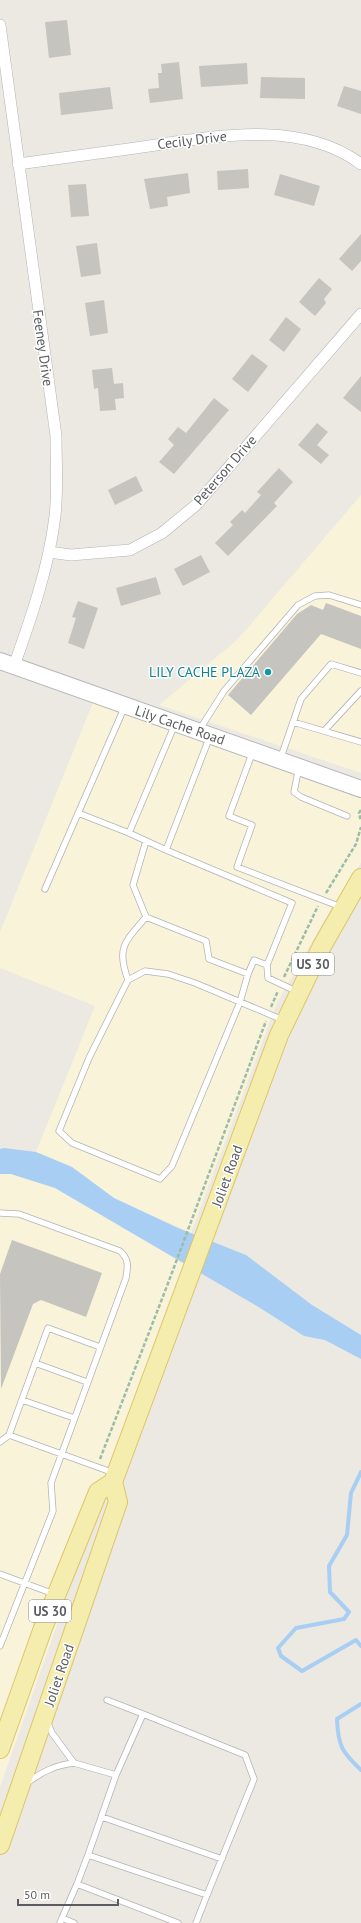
<svg xmlns="http://www.w3.org/2000/svg" width="361" height="1923" viewBox="0 0 361 1923" font-family="'PT Sans',sans-serif">
	<rect width="100%" height="100%" fill="#ebe9e1"/>
	<path fill="#f9f3d9" d="M361,495V773L159,705L238,639Z
		M94,700L361,795V863L335,902L277,1003L191,1233L114,1198L72,1167L36,1152L95,1006L0,968V932Z
		M0,1174H11L55,1188L184,1264L0,1787Z"/>
	<path fill="#a9cef3" d="M4,1148L36,1152L72,1167L114,1198L178,1228L246,1255L312,1305L361,1335V1359L325,1340L304,1336L257,1306L55,1188L11,1174H0V1149Z"/>
	<g fill="none" stroke-linecap="round" stroke-linejoin="round">
		<path stroke="#a9cef3" stroke-width="4" d="M361,1472L351,1493L347,1535L329,1566L330,1592L349,1612L344,1619L296,1628L278,1648L281,1656L302,1671L356,1640L361,1646
			M361,1704L337,1719C338,1746 342,1752 361,1770"/>
	</g>
	<path fill="#c6c4be" d="M67,20L71,55L49,58L45,22Z
		M179,62L183,99L150,103L148,89L159,88L158,73H162L161,64Z
		M247,63L248,84L201,87L199,66Z
		M261,77L305,78V99L260,98Z
		M344,86L361,91V114L337,106Z
		M110,87L113,109L61,115L59,93Z
		M248,169L249,188L218,190L217,171Z
		M188,173L190,193L167,197L168,206L150,209L144,179Z
		M280,174L320,186L314,206L274,195Z
		M86,184L89,216L71,217L68,185Z
		M361,234V261L352,271L339,259Z
		M97,243L101,274L81,277L76,246Z
		M319,278L332,289L324,299L326,303L315,316L299,302Z
		M104,300L108,333L90,336L85,303Z
		M286,317L301,329L284,352L269,340Z
		M252,354L268,366L248,392L232,379Z
		M112,368L114,384L123,383L124,398L115,399L116,410L100,411L98,388L94,389L92,370Z
		M361,376V412L343,398Z
		M214,398L229,410L174,474L159,462L174,445L168,439L178,427L186,433Z
		M317,423L328,432L317,445L329,455L321,464L298,445Z
		M279,468L293,482L274,503L277,506L228,556L215,543L233,525L230,522L242,510L245,513L261,495L257,492Z
		M136,476L143,491L115,505L108,490Z
		M201,555L210,572L183,586L174,569Z
		M156,577L161,594L121,606L116,588Z
		M78,601L98,608L84,649L68,643L76,618L72,617Z
		M326,603L361,616V649L321,634L251,715L228,695L297,614L311,605L323,610Z
		M12,1240L102,1273L86,1317L41,1300L33,1304L1,1389L0,1274Z"/>
	<g fill="none" stroke-linecap="round" stroke-linejoin="round">
		<g stroke="#b2b3b7" stroke-width="7">
			<path id="lane" d="M293,722L361,742
				M200,729L224,691L298,605L315,596L329,595L361,605
				M324,731L361,691
				M253,751L229,816L252,825L237,867L341,907
				M280,760L301,699L331,664L361,673
				M299,767L294,792L301,797L347,816
				M78,813L129,833L166,850L210,736
				M129,833L175,724
				M146,841L133,885L146,917L206,941L209,959L248,974L254,960L267,965L292,903L166,850
				M45,889L125,706
				M267,965L268,978L298,992
				M248,974L240,1002L172,1166L160,1179L72,1143L59,1131L89,1058L128,980L145,971L168,974L195,983L283,1020
				M128,980C116,947 125,942 146,917
				M0,1213L19,1214L120,1251C129,1259 128,1266 126,1278L51,1483L53,1511L0,1646
				M35,1363L87,1382
				M22,1400L74,1418
				M9,1435L114,1473
				M0,1442L9,1435L48,1328L100,1347
				M0,1574L54,1594
				M107,1700L143,1714L116,1775
				M143,1714L245,1755L254,1779L207,1895
				M74,1763L116,1775L88,1855L207,1895L196,1923
				M27,1783C42,1772 55,1765 74,1763L52,1733L47,1721
				M102,1817L222,1859
				M77,1884L88,1855
				M62,1918L77,1884L178,1923
				M60,1923L62,1918L74,1923"/>
		</g>
		<g stroke="#b2b3b7" stroke-width="12">
			<path id="street" d="M0,25L56,436C56,462 58,489 55,516C49,567 31,618 14,666
				M18,164C60,158 101,153 142,147C212,137 299,118 361,164
				M49,552L71,555L130,550L162,533L196,505L361,314"/>
		</g>
		<g stroke="#b3b5ba" stroke-width="18">
			<path id="secondary" d="M0,661L361,789"/>
		</g>
		<g stroke="#dec567" stroke-width="20">
			<path id="primary" d="M0,1749L43,1628L98,1492L113,1482
				M0,1845L118,1502L113,1482L279,1035L322,946L361,878"/>
		</g>
		<path stroke="#9abda6" stroke-width="2.5" stroke-dasharray="4 2" stroke-linecap="butt" d="M361,810L359,813L361,821
			M326,893L356,844L361,827
			M284,977L318,906
			M271,1007L278,991
			M100,1459L167,1286L266,1021"/>
		<use href="#lane" stroke="#fff" stroke-width="5.5"/>
		<use href="#street" stroke="#fff" stroke-width="11"/>
		<use href="#secondary" stroke="#fff" stroke-width="16"/>
		<use href="#primary" stroke="#f4edad" stroke-width="18"/>
	</g>
	<circle fill="#0f9aa8" stroke="#fff" stroke-width="1.5" cx="268" cy="672" r="4"/>
	<g text-anchor="middle" dominant-baseline="central" stroke-width="3" stroke-linejoin="round" paint-order="stroke">
		<g fill="#fff" stroke="#8c8d90" stroke-width="1">
			<rect x="292" y="953" width="42" height="22" rx="3"/>
			<rect x="29" y="1600" width="42" height="22" rx="3"/>
		</g>
		<g font-size="13" font-weight="bold" fill="#5a5c60">
			<text x="313" y="964">US 30</text>
			<text x="50" y="1611">US 30</text>
		</g>
		<g font-size="14" fill="#5a5c60" stroke="#fff">
			<text transform="translate(192 140) rotate(-7)">Cecily Drive</text>
			<text transform="translate(43 348) rotate(82)">Feeney Drive</text>
			<text transform="translate(225 470) rotate(-49)">Peterson Drive</text>
			<text transform="translate(180 725) rotate(19)">Lily Cache Road</text>
			<text transform="translate(227 1176) rotate(-70)">Joliet Road</text>
			<text transform="translate(59 1675) rotate(-71)">Joliet Road</text>
		</g>
		<g font-size="14" fill="#0d838f" stroke="#fff" text-anchor="end">
			<text x="260" y="672">LILY CACHE PLAZA</text>
		</g>
	</g>
	<path d="M18 1899v6h100v-6" fill="none" stroke="#5a5c60" stroke-width="2"/>
	<text x="24" y="1899" font-size="12" fill="#5a5c60" stroke="#ffffff" stroke-width="3" paint-order="stroke">50 m</text>
</svg>
